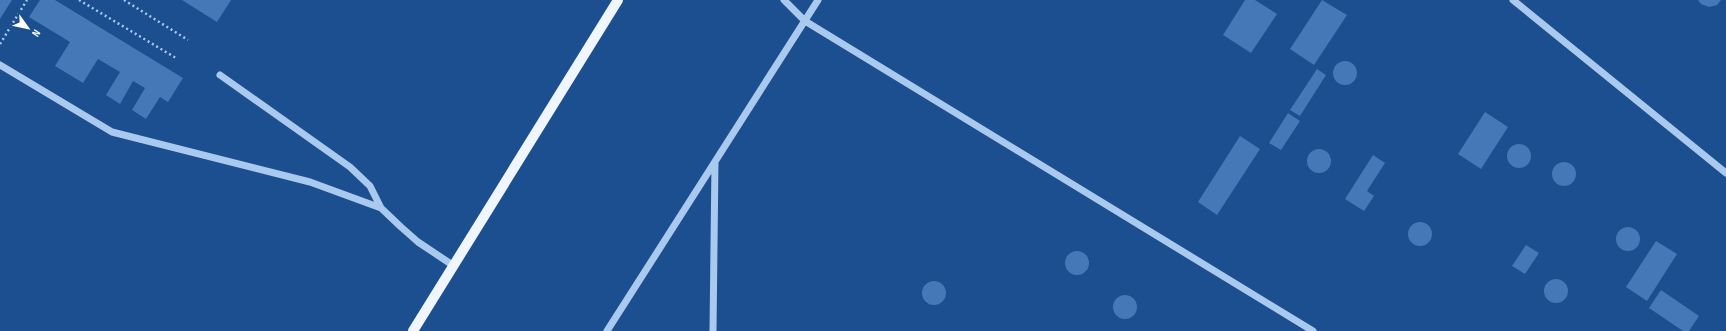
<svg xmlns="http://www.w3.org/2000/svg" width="1726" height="331" viewBox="0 0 1726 331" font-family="'Sofia Sans Condensed',sans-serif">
	<rect width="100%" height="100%" fill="#1b4f8f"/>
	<path fill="#4478b7" d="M0,0H12L0,19Z
		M40,0H55L183,78L168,102L160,97L146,119L132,110L145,88L133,81L120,104L106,95L120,72L98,59L83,83L55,66L70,42L29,17Z
		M182,0H231L217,22Z
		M1245,0H1255L1277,14L1251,53L1223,35Z
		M1322,0L1347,15L1314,65L1290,49Z
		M1698,0H1721L1717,5L1709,7L1701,4Z
		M1333 73a12 12 0 1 1 24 0a12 12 0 1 1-24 0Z
		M1317,69L1326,75L1300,116L1290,110Z
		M1485,112L1508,127L1481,169L1458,154Z
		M1288,113L1300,121L1281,150L1269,143Z
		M1240,136L1260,149L1217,215L1198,202Z
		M1507 156a12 12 0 1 1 24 0a12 12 0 1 1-24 0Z
		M1307 161a12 12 0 1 1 24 0a12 12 0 1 1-24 0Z
		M1373,155L1385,163L1367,191L1374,196L1364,211L1345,199Z
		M1552 174a12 12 0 1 1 24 0a12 12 0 1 1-24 0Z
		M1408 234a12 12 0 1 1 24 0a12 12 0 1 1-24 0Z
		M1616 239a12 12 0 1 1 24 0a12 12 0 1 1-24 0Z
		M1656,241L1677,254L1647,301L1626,287Z
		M1526,245L1539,253L1525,274L1512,266Z
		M1065 263a12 12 0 1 1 24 0a12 12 0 1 1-24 0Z
		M1544 291a12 12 0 1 1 24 0a12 12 0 1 1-24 0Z
		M922 293a12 12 0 1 1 24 0a12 12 0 1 1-24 0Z
		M1661,290L1699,316L1689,331H1683L1649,308Z
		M1113 307a12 12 0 1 1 24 0a12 12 0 1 1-24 0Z"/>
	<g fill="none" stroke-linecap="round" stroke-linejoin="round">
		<path stroke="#a9c9ee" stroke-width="2.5" stroke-dasharray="2 3" stroke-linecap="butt" d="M79,0L176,58
			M124,0L188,40
			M0,44L27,0"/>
		<path stroke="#a9c9ee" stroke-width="7" d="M784,0L805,21L1313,331
			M1513,0L1726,173
			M0,65L112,132L310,182L381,208
			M220,75L350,167L370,186L381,208L401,227L418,242L454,266
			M607,331L818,0
			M713,331L715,162"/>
		<path stroke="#f0f6ff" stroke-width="10" d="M413,331L618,0"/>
	</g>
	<g transform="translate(28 28) rotate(123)" stroke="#1b4f8f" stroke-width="3" paint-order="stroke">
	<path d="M0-3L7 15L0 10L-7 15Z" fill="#ffffff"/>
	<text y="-6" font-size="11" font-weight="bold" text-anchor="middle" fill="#ffffff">N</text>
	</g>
</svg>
